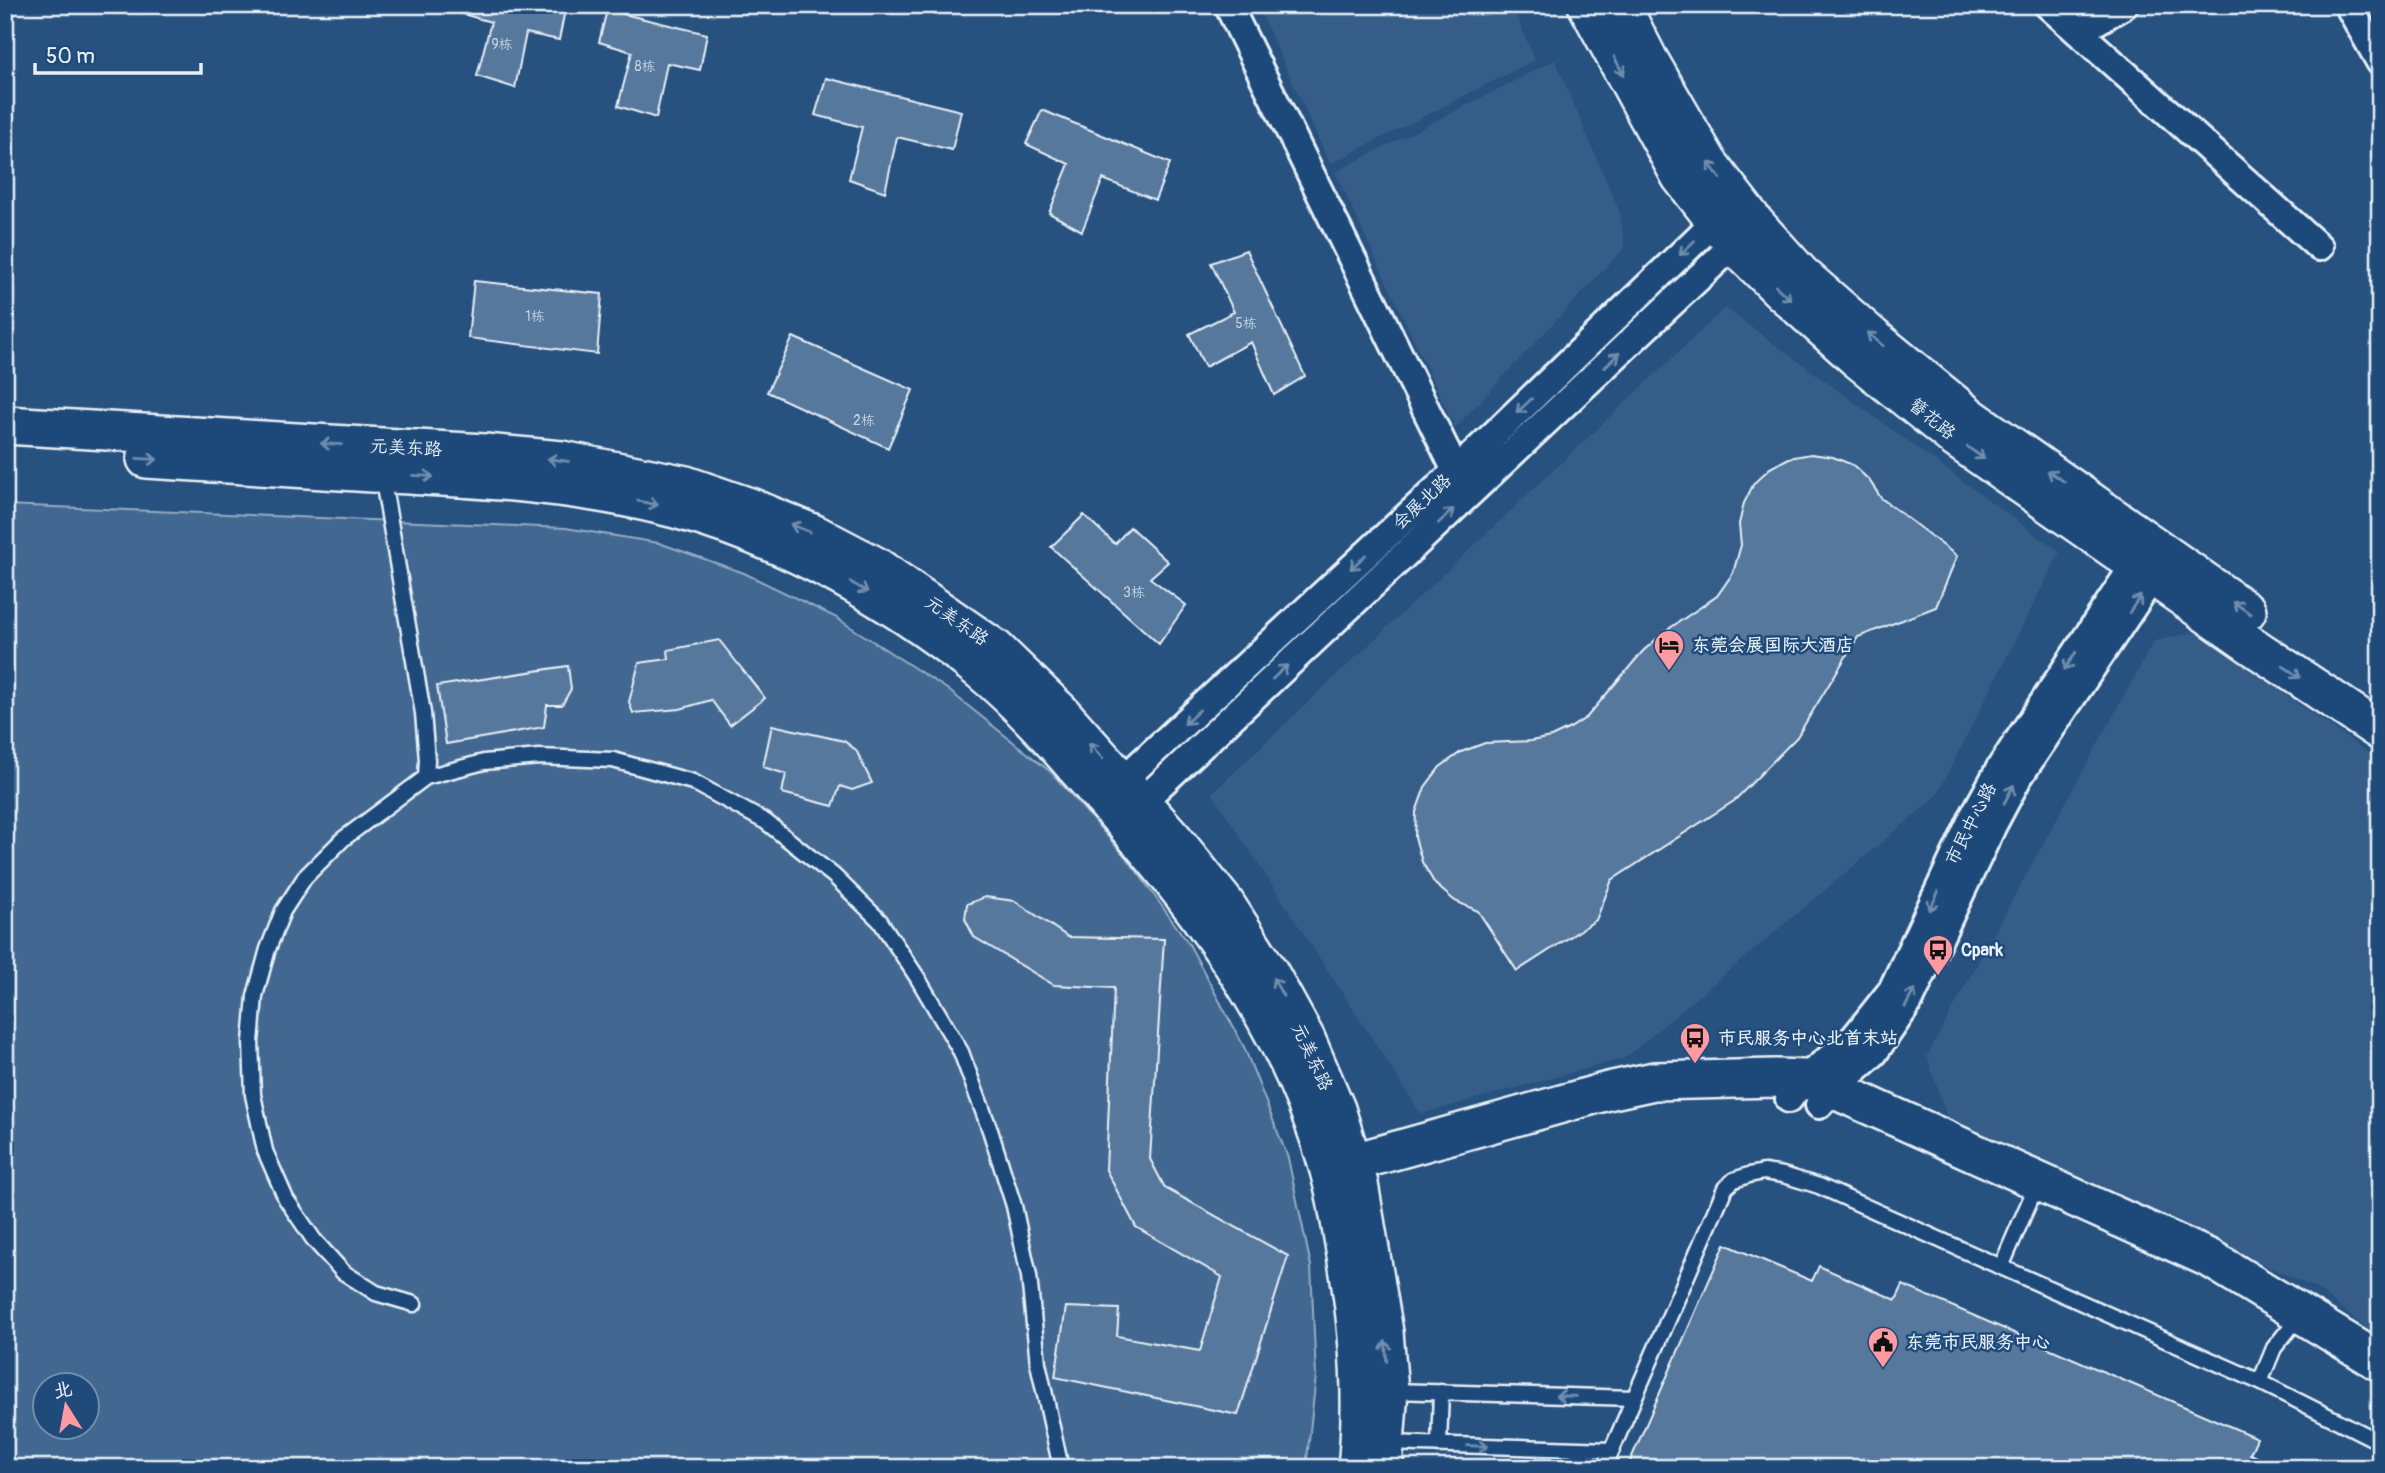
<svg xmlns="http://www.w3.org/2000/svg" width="2385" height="1473" viewBox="0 0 2385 1473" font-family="Pangolin,'LXGW WenKai TC',sans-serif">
	<rect width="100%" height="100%" fill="#27517f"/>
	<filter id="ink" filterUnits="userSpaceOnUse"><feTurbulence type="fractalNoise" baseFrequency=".0143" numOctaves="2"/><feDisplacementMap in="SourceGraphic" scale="14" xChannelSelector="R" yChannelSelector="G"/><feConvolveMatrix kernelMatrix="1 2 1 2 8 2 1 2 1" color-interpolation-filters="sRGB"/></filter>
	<g filter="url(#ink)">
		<path fill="#355d88" d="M1257,5H1512L1535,60L1330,164Z
			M1555,60L1620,213L1625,247L1455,428L1335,172Z
			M1725,308L2060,552L1936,797L1625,1058L1421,1114L1212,793Z
			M2196,632L2380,761V1339L2317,1289L1948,1121L1927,1056L2154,641Z"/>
		<path fill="#436891" stroke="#96acc4" stroke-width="2" fill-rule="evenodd" d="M5,505L566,528L659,543L744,573L835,617L947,689L1052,773L1131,863L1189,944L1244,1047L1288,1158L1311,1266L1316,1376L1306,1468H5ZM46,1386H88V1428H46Z"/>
		<path fill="#57789d" stroke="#e8f1f8" stroke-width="2" d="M452,5H566L559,40L526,33L515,88L477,76L491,22L452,11Z
			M607,10L707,34L700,70L667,63L656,118L618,106L632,52L599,42Z
			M826,78L961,111L952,150L897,137L885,192L849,179L862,127L815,115Z
			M1042,110L1170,163L1155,200L1103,179L1082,231L1049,213L1069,164L1026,144Z
			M1246,250L1305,376L1274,395L1251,342L1205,367L1189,334L1234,312L1211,263Z
			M474,281L602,294L597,354L468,338Z
			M793,337L913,390L888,448L767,392Z
			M1811,454L1833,457L1853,465L1869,480L1881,498L1957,556L1936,607L1858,637L1797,737L1734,801L1612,880L1596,920L1517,971L1478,911L1455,901L1435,884L1422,862L1415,837L1416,812L1425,787L1440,767L1461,752L1485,743L1531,741L1551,737L1570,728L1587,717L1643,651L1667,630L1717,596L1733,573L1741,545L1739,524L1744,503L1754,483L1770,468L1789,458Z
			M1084,515L1115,544L1130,527L1168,562L1150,578L1186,605L1159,644L1051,547Z
			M719,640L765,698L730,725L711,700L680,709L633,713L629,702L639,663L669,659L668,650Z
			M568,666L571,689L562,705H547L544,727L446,744L437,686Z
			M772,725L844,741L856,750L872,783L852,790L840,786L833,806L782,793L786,774L763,767Z
			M985,897L1015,901L1068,937L1164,939L1150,1159L1165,1188L1288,1256L1238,1415L1055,1377L1066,1307L1119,1309L1117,1336L1200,1351L1222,1277L1136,1227L1106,1170L1114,988L1054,985L974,937L965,919L967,904Z
			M1725,1244L1812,1281L1819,1266L1896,1300L1903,1285L2257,1438L2250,1454L2282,1468H1627Z"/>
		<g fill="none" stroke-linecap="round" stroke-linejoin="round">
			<g stroke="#e8f1f8" stroke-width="19">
				<path id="lane" d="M382,475L423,713L427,760L426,777
					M2001,1267L2260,1382L2380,1442
					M414,1304L376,1293L343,1272L314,1240L286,1199L265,1151L253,1095L251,1042L255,996L268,949L283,911L305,877L343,839L426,777L484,762L539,757L613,760L693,782L766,822L834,876L880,921L917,977L961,1052L990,1130L1014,1206L1029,1276L1038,1363L1061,1468
					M2260,1382L2274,1348L2301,1314
					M1391,1391L1634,1398
					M1387,1443L1612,1450
					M1439,1445L1441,1392
					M1604,1468L1725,1188L1734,1180L1749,1175L1764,1172L1783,1175L1819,1186L2001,1267L2038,1182"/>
			</g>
			<g stroke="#e8f1f8" stroke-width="32">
				<path id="street" d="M1228,5L1456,471
					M2048,5L2319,247
					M2348,5L2380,62
					M2078,32L2124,5
					M1109,793L1456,471L1728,209
					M1129,814L1745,234
					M1789,1099L1804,1079L1854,1038L1892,990L1973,817L2000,768L2145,549
					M1819,1105L1833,1089L1874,1053L1909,1002L1993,825L2018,778L2162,563"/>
			</g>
			<g stroke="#e8f1f8" stroke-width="42">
				<path id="secondary" d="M1587,5L1680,176L1734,245L1782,292L1856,358L1956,439L2251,645L2380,731
					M1621,5L1648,58L1708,162L1756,224L1801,274L1873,337L1972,418L2247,611
					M5,425L485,453L562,460L686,485L750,507L815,534L876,566L996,649L1060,711L1174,839L1225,903L1268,970L1306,1039L1336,1109L1359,1184L1384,1332L1389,1391L1383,1468
					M146,459C227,464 308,469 389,474C486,479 582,484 675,509C785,539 889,597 977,668C1024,706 1063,753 1102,798C1204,912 1298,1039 1334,1190C1339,1214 1343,1238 1347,1261C1359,1330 1364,1398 1357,1468
					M1329,1169L1608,1091L1654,1081L1775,1078L1804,1079L1833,1089L2211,1259L2380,1362"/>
			</g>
			<use href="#lane" stroke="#1f4a7a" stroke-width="14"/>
			<use href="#street" stroke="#1f4a7a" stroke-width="26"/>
			<use href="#secondary" stroke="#1f4a7a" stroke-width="37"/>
		</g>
		<defs><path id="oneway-shaft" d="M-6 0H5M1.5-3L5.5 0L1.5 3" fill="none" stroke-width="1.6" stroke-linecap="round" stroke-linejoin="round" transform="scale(1.75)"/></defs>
		<g stroke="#6f8dac">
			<use href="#oneway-shaft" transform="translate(1619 66) rotate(62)"/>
			<use href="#oneway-shaft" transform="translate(1714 170) rotate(-126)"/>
			<use href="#oneway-shaft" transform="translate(1687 248) rotate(136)"/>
			<use href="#oneway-shaft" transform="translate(1783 293) rotate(43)"/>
			<use href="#oneway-shaft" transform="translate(1875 339) rotate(-140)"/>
			<use href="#oneway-shaft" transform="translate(1612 360) rotate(-43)"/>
			<use href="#oneway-shaft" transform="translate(1524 406) rotate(136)"/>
			<use href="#oneway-shaft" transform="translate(331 444) rotate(-177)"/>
			<use href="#oneway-shaft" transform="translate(1976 453) rotate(35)"/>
			<use href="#oneway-shaft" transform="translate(147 459) rotate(3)"/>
			<use href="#oneway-shaft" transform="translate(558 460) rotate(-173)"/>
			<use href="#oneway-shaft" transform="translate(423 476) rotate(3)"/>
			<use href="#oneway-shaft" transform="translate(2056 476) rotate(-146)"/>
			<use href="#oneway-shaft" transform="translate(648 503) rotate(12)"/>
			<use href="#oneway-shaft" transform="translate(1446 516) rotate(-43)"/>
			<use href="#oneway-shaft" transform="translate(800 528) rotate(-158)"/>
			<use href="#oneway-shaft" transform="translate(1358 562) rotate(137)"/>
			<use href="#oneway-shaft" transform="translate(859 587) rotate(30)"/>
			<use href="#oneway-shaft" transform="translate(2135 604) rotate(-56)"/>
			<use href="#oneway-shaft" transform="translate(2242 608) rotate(-145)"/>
			<use href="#oneway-shaft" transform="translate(2070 661) rotate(124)"/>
			<use href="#oneway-shaft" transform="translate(1280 672) rotate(-43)"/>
			<use href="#oneway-shaft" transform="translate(2292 672) rotate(34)"/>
			<use href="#oneway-shaft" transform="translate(1192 717) rotate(137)"/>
			<use href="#oneway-shaft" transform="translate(1096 751) rotate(-132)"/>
			<use href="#oneway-shaft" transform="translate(2009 794) rotate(-62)"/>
			<use href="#oneway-shaft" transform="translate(1934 901) rotate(115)"/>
			<use href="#oneway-shaft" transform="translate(1278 987) rotate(-119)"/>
			<use href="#oneway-shaft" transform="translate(1910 998) rotate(-62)"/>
			<use href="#oneway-shaft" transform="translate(1386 1351) rotate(-94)"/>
			<use href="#oneway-shaft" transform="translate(1566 1396) rotate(-178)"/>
			<use href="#oneway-shaft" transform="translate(1478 1446) rotate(2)"/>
		</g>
	</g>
	<defs>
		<g id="hotel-pin" transform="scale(1.575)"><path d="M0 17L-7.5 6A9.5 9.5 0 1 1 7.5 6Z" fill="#ff9aa2" stroke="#1f4a7a"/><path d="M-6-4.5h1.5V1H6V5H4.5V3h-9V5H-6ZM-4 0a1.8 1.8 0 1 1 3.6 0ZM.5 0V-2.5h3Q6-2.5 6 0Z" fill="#111"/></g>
		<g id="bus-pin" transform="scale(1.575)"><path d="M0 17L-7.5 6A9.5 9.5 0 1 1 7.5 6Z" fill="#ff9aa2" stroke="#1f4a7a"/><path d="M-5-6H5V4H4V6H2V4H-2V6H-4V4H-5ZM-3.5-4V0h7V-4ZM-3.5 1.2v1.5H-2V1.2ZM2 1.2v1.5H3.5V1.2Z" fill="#111"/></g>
		<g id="civic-pin" transform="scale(1.575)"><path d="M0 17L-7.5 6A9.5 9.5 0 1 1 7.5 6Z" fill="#ff9aa2" stroke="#1f4a7a"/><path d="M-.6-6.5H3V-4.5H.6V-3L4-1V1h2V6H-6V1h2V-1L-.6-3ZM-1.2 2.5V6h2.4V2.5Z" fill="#111"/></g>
	</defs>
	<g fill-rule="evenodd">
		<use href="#hotel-pin" x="1669" y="645"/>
		<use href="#bus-pin" x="1938" y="950"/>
		<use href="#bus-pin" x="1695" y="1038"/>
		<use href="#civic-pin" x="1883" y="1342"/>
	</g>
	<g text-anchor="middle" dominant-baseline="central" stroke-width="5" stroke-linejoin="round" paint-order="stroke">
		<g font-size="14" fill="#c4d3e1">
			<text x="502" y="44">9栋</text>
			<text x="645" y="66">8栋</text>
			<text x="535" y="316">1栋</text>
			<text x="1246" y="323">5栋</text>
			<text x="864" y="420">2栋</text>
			<text x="1134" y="592">3栋</text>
		</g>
		<g font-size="18" fill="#e8f1f8" stroke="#1f4a7a">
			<text transform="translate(1932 419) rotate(39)">簪花路</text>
			<text transform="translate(406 448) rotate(3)">元美东路</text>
			<text transform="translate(1422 502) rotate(-43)">会展北路</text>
			<text transform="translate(957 621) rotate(35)">元美东路</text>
			<text transform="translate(1971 824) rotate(-63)">市民中心路</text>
			<text transform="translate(1312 1057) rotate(65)">元美东路</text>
		</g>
		<g font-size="18" font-weight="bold" fill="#e8f1f8" stroke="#1f4a7a" text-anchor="start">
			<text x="1692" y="645">东莞会展国际大酒店</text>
			<text x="1961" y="950">Cpark</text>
			<text x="1718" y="1038">市民服务中心北首末站</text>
			<text x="1906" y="1342">东莞市民服务中心</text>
		</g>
	</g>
	<rect width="2385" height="1473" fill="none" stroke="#1f4a7a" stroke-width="28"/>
	<rect x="14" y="14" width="2357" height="1445" fill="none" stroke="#e8f1f8" stroke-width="2.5" filter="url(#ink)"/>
	<g transform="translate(66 1406) rotate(349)"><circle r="33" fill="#1f4a7a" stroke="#6f8dac" stroke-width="2"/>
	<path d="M0-5L12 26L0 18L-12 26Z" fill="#ff9aa2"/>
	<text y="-10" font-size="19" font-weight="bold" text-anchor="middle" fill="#e8f1f8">北</text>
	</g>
	<path d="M35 63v10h166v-10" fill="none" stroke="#e8f1f8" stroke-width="3.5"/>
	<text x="46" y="63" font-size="21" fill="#e8f1f8" stroke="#1f4a7a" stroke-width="5" paint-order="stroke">50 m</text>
</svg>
